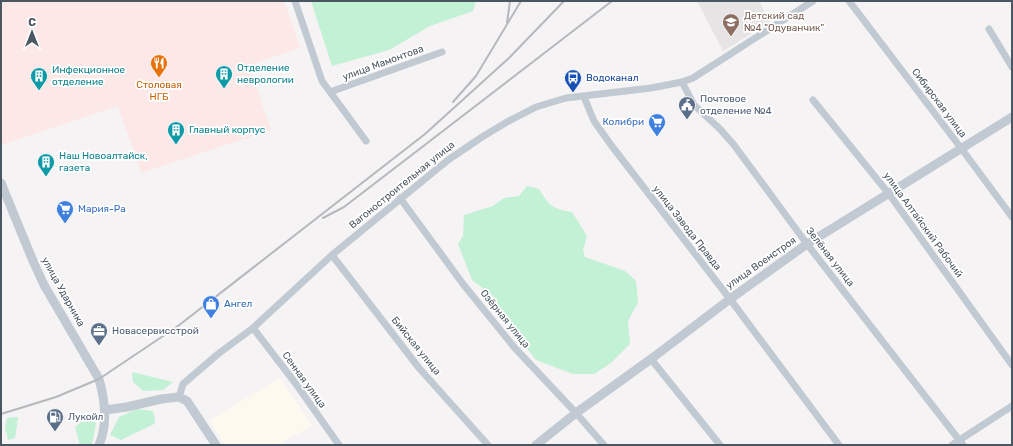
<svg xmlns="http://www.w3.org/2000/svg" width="1013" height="446" viewBox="0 0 1013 446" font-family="Rubik,sans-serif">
	<rect width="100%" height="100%" fill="#f5f3f3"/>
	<path fill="#fdf9ef" d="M280,378L312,426L277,445H225L209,420Z"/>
	<path fill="#e6e4e5" d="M697,1H759L770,22L723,51Z"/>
	<path fill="#fce8e6" d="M1,1H284L300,48L249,65L271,130L141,173L118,106L1,145Z"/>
	<path fill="#c3f1d5" d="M311,1H317L318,2L321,1H476L473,11L430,26L389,50L332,66Z
		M527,186L539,189C549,206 553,209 572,212L587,236L583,250L585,257L625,271L636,281L638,302L628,321L630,344L611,363L594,374H573L536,360L501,316L494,297L472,280L458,244L463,236L464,215L493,206L504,198L519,196Z
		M132,372L173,382L163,390L143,391L133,382Z
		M137,409L153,411L155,419L154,424L121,440L110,435L119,417Z
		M18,417L15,438L8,440L5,427L7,418Z
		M86,418H89L96,423L92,445H80L75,427Z"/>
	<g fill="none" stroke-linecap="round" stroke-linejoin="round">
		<path stroke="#c1cad2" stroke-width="7" d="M295,1L322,81L366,141
			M849,1L961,148L1012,217
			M989,29L1012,67
			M682,82L694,105L720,129L734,145L807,244L963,445
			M330,92L442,52
			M584,97L594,121L611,145L730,299L839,445
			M813,100L889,194L1012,365
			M400,198L463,284L514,347L576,413L604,445
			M332,255L419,368L488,445
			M253,328L296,384L339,445
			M651,359L720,445
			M179,397L183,384L218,354L253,328L332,255L448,160L482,137L507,122L536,107L566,98L651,88L682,82L693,78L813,1
			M952,445L1012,406"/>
		<path stroke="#c1cad2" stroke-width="9" d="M1,183L33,261L44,285L99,379C105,400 108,424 99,445
			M105,410L127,407L161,399L179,397L187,401L216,445
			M536,445L576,413L651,359L730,299L807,244L1012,117"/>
		<path stroke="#b5b8bd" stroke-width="2" d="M507,23L510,1
			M453,102L476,76L521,1
			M323,218L344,207L612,1
			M1,414L56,397L99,379L178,326L425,134L509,58L564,1"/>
	</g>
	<defs>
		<g id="school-pin" transform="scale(0.9)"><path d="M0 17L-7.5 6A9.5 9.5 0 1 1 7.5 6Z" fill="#8d6e63" stroke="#fff"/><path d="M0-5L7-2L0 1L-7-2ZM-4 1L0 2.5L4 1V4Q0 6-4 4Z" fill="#fff"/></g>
		<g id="restaurant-pin" transform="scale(0.9)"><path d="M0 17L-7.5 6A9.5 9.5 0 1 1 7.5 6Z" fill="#e8710a" stroke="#fff"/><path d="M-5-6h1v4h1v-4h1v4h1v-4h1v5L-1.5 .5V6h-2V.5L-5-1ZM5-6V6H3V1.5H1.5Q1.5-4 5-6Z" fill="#fff"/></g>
		<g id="building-pin" transform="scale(0.9)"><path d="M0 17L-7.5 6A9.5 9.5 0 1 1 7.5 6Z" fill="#0f9aa8" stroke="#fff"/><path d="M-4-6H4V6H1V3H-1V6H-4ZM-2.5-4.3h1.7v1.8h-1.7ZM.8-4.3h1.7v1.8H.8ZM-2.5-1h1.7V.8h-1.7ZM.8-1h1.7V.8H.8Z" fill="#fff"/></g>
		<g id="bus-pin" transform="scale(0.9)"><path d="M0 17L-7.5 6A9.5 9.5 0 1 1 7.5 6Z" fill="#1a4fb4" stroke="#fff"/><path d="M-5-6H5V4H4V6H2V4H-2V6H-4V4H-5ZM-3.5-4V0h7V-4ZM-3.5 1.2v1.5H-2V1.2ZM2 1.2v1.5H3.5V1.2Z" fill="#fff"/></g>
		<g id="civic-pin" transform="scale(0.9)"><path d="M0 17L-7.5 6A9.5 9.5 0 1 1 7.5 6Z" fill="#5c6f8a" stroke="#fff"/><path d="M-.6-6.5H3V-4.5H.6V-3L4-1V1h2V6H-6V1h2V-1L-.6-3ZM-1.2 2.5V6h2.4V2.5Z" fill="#fff"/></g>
		<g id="supermarket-pin" transform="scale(0.9)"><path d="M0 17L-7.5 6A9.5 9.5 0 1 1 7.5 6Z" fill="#3f7fe0" stroke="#fff"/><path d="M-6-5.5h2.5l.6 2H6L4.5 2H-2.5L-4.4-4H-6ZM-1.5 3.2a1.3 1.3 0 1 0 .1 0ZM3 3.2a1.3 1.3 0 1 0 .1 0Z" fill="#fff"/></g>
		<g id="shop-pin" transform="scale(0.9)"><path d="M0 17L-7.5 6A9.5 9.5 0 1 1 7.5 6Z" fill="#3f7fe0" stroke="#fff"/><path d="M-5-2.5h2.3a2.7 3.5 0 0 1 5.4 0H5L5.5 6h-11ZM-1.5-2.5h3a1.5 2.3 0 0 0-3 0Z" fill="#fff"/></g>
		<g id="office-pin" transform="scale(0.9)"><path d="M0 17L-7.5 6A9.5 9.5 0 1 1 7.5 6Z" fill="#5c6f8a" stroke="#fff"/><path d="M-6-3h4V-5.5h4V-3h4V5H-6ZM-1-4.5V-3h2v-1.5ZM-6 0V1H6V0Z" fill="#fff"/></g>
		<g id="fuel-pin" transform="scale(0.9)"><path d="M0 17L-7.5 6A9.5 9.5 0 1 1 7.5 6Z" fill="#5c6f8a" stroke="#fff"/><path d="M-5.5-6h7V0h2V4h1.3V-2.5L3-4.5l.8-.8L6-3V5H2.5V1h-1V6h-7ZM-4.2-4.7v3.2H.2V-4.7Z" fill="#fff"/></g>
	</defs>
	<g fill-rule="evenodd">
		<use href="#school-pin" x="731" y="22"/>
		<use href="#restaurant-pin" x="159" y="63"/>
		<use href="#building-pin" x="224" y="74"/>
		<use href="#building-pin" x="39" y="76"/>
		<use href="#bus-pin" x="573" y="78"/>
		<use href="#civic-pin" x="687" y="105"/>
		<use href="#supermarket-pin" x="657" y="122"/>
		<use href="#building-pin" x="176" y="130"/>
		<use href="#building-pin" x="46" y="162"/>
		<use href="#supermarket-pin" x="65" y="209"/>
		<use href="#shop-pin" x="211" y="304"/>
		<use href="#office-pin" x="99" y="331"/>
		<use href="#fuel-pin" x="55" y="417"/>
	</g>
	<g text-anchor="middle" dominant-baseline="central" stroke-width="3.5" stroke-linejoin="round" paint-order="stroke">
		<g font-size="10" fill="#785e54" stroke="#fff" text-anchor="start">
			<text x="744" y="16">Детский сад<tspan x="744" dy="12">№4 "Одуванчик"</tspan></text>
		</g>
		<g font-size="10" fill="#4a5661" stroke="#fff">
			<text transform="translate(383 63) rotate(-20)">улица Мамонтова</text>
			<text transform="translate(939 103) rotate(53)">Сибирская улица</text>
			<text transform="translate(402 185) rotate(-39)">Вагоностроительная улица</text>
			<text transform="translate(923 225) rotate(54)">улица Алтайский Рабочий</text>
			<text transform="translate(687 228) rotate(52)">улица Завода Правда</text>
			<text transform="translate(830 257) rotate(52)">Зелёная улица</text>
			<text transform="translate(761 263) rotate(-35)">улица Военстроя</text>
			<text transform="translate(63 292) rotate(61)">улица Ударника</text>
			<text transform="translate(505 319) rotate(51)">Озёрная улица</text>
			<text transform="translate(416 346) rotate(51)">Бийская улица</text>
			<text transform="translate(304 380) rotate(54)">Сенная улица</text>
		</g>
		<g font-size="10" fill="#0d838f" stroke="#fff" text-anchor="start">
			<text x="237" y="68">Отделение<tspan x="237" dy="12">неврологии</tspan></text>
			<text x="52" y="70">Инфекционное<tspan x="52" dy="12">отделение</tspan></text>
			<text x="189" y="130">Главный корпус</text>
			<text x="59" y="156">Наш Новоалтайск,<tspan x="59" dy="12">газета</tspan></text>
		</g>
		<g font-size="10" fill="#164399" stroke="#fff" text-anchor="start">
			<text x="586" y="78">Водоканал</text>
		</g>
		<g font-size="10" fill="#c56008" stroke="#fff">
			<text x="159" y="85">Столовая<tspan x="159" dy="12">НГБ</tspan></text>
		</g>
		<g font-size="10" fill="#4e5e75" stroke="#fff" text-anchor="start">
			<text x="700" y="99">Почтовое<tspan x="700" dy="12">отделение №4</tspan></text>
			<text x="112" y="331">Новасервисстрой</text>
			<text x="68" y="417">Лукойл</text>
		</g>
		<g font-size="10" fill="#366cbe" stroke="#fff" text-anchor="start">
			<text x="644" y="122" text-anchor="end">Колибри</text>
			<text x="78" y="209">Мария-Ра</text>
			<text x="224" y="304">Ангел</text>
		</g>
	</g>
	<rect width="1013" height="446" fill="none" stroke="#4a5661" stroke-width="4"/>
	<g transform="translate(32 32)" stroke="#ffffff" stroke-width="3" paint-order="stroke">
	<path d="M0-3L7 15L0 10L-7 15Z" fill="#4a5661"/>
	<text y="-6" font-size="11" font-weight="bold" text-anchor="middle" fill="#4a5661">С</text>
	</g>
</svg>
